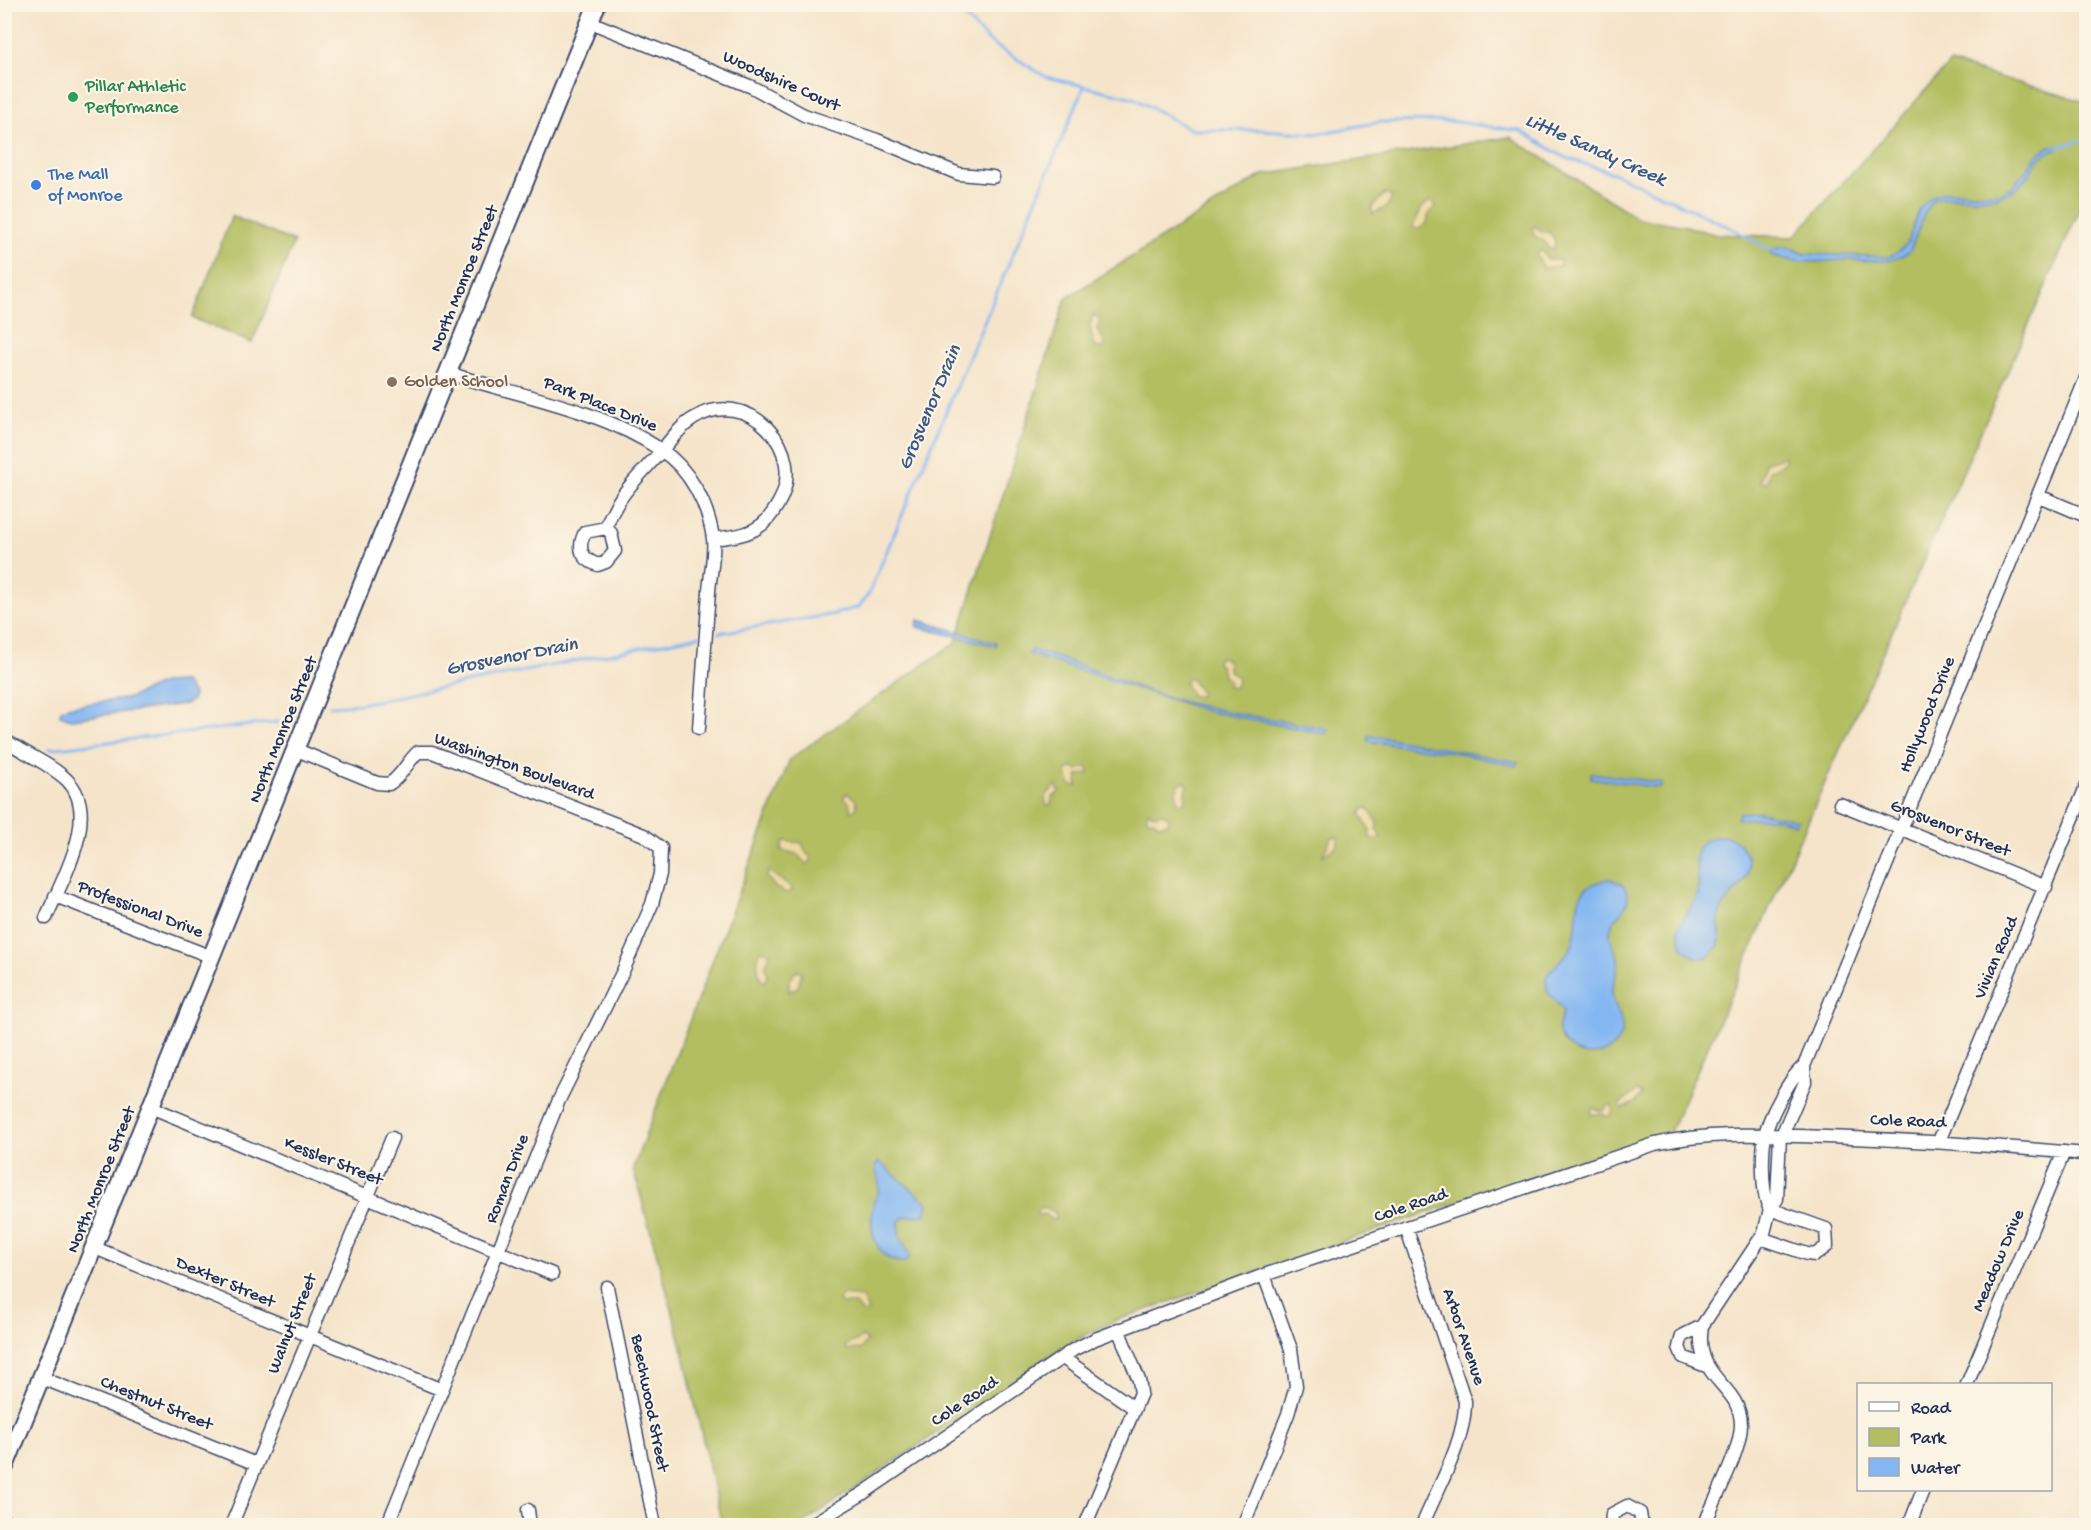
<svg xmlns="http://www.w3.org/2000/svg" width="2091" height="1530" viewBox="0 0 2091 1530" font-family="'Gochi Hand',sans-serif">
	<rect width="100%" height="100%" fill="#fcf5e5"/>
	<filter id="ink" filterUnits="userSpaceOnUse"><feTurbulence type="fractalNoise" baseFrequency=".0167" numOctaves="2"/><feDisplacementMap in="SourceGraphic" scale="12" xChannelSelector="R" yChannelSelector="G"/><feConvolveMatrix kernelMatrix="1 2 1 2 8 2 1 2 1" color-interpolation-filters="sRGB"/></filter>
	<filter id="wash" filterUnits="userSpaceOnUse"><feTurbulence type="fractalNoise" baseFrequency=".008" numOctaves="4" result="noise"/><feDisplacementMap in="SourceGraphic" scale="24" xChannelSelector="R" yChannelSelector="G"/><feGaussianBlur stdDeviation="1.35" result="paint"/><feColorMatrix in="noise" values="0 0 0 0 0 0 0 0 0 0 0 0 0 0 0 0 0 1.4 0 .05"/><feComposite in="paint" operator="in"/></filter>
	<g filter="url(#wash)">
		<rect width="100%" height="100%" fill="#f5e4ca"/>
		<path fill="#b2be61" stroke="#667660" stroke-width="1.5" d="M1950,63L2086,102V195L1669,1134L1513,1183L1114,1321L1070,1343L799,1526L722,1525L682,1346L633,1168L790,759L956,642L1066,298L1262,175L1510,137L1638,218L1686,226L1713,234L1794,237Z
			M232,216L294,242L252,343L192,318Z"/>
		<path fill="#eeda9e" stroke="#84847e" stroke-width="1.5" d="M1386,193L1392,197L1387,207L1372,214V207Z
			M1430,201L1436,205L1428,216L1427,223L1419,229L1412,228L1422,208Z
			M1536,226L1541,232H1548C1554,235 1557,244 1553,249L1548,248L1543,240L1534,236L1532,228Z
			M1541,250L1548,260H1560L1561,265L1544,268L1536,255Z
			M1093,315L1100,318L1097,330L1105,342L1104,348L1101,349L1093,344L1090,325Z
			M1784,457L1785,462L1769,471L1766,483L1760,482L1765,462Z
			M1223,657L1228,662V670L1238,678L1237,684L1232,688L1228,687L1229,680L1223,676L1221,667L1217,663L1218,658Z
			M1187,679H1191L1201,693L1200,696H1192L1185,684Z
			M1072,767L1077,770L1086,767L1090,771L1088,774L1078,775L1077,787L1070,785L1066,772Z
			M1185,781L1188,785L1185,793L1186,801L1179,804L1176,792L1179,784Z
			M1056,785L1059,792L1053,797L1050,805H1046L1045,797Z
			M847,793L856,800L857,807L854,811H851L849,802L843,798Z
			M1364,808H1367L1378,823L1376,829L1381,837L1376,840L1370,839V830L1360,814Z
			M1148,811L1154,815L1163,813L1169,818L1168,823L1158,825L1154,820H1149L1146,816Z
			M1332,837H1338V845L1322,856Z
			M784,841L802,843L806,853L811,857L810,863L806,864L797,854L781,850Z
			M768,871L791,887L792,891L786,893L776,888L767,877Z
			M764,950L770,954L765,967L768,975L765,981H762C757,971 756,962 760,951Z
			M797,970L802,972L798,987L789,992V981Z
			M1637,1091L1642,1094L1636,1102L1622,1109L1620,1104Z
			M1609,1105H1612L1613,1112L1608,1117L1601,1113L1591,1115L1592,1108L1603,1111Z
			M1043,1207L1055,1212V1219L1051,1220L1046,1214L1037,1215V1210Z
			M843,1295L862,1297L868,1312L863,1313L855,1304H841L839,1299Z
			M862,1336L867,1341L861,1349L846,1350V1345L859,1340Z"/>
		<path fill="#84b7f2" stroke="#5073a8" stroke-width="1.5" d="M2051,146H2059L2057,150C2031,155 2035,176 2015,189C1985,208 1964,191 1934,199L1925,212L1910,251C1888,267 1871,259 1847,260C1819,261 1796,266 1770,254L1773,249L1787,247L1805,254L1888,257C1919,247 1907,217 1929,199C1949,183 1978,199 2001,192C2027,183 2026,157 2051,146Z
			M918,620L996,643V646L917,627Z
			M1031,650C1080,662 1126,685 1174,699C1225,713 1276,720 1328,729L1326,734L1207,711L1029,654Z
			M184,682L193,694L192,700L186,704L71,719L60,715L61,710L67,707L129,698L163,683Z
			M1368,736L1388,738L1518,762L1516,766L1457,753L1368,741Z
			M1591,773L1662,783L1661,788L1591,778Z
			M1759,812L1798,820L1796,824L1774,818L1737,819L1739,813Z
			M1725,836C1735,838 1741,843 1746,853C1758,880 1731,890 1721,910C1712,927 1732,938 1708,957L1696,958L1682,947L1678,929C1683,917 1696,905 1698,893C1702,870 1680,839 1725,836Z
			M1609,879L1623,884C1638,911 1612,911 1610,932C1609,942 1616,950 1618,958C1621,971 1611,982 1612,994C1614,1008 1625,1019 1621,1034C1611,1064 1568,1061 1559,1032C1557,1025 1563,1018 1563,1010L1547,991L1546,977C1553,965 1567,958 1572,945C1584,915 1564,888 1609,879Z
			M879,1162L928,1203L925,1215L904,1217L899,1222V1236L910,1256L906,1262C875,1264 867,1227 874,1202C875,1198 879,1194 879,1189C880,1182 877,1173 875,1166Z"/>
		<g fill="none" stroke-linecap="round" stroke-linejoin="round">
			<path stroke="#84b7f2" stroke-width="3" d="M951,4L990,42L1046,77L1134,98L1192,130H1263L1316,134L1381,122L1450,121L1521,131L1564,157L1616,174L1729,227L1774,252
				M2056,148L2086,139
				M719,633L835,614L859,607L869,593L1084,87
				M330,706L360,704L699,636
				M49,749L278,722"/>
		</g>
	</g>
	<g filter="url(#ink)">
		<g fill="none" stroke-linecap="round" stroke-linejoin="round">
			<g stroke="#3c4a6e" stroke-width="15">
				<path id="minor" d="M590,22L752,87L804,115L877,140L959,174L993,177
					M448,373C518,396 599,408 661,450C690,469 708,505 713,538C715,555 710,575 709,592C706,638 702,683 699,728
					M2039,496L2086,516
					M606,528L611,533L615,551L606,562L598,565C581,559 577,548 585,532L606,528C615,499 635,480 655,458C667,445 678,428 693,419C746,384 810,450 778,504C773,513 766,523 757,528C745,536 727,537 713,539
					M4,740C25,753 50,764 67,780C102,815 61,881 46,918
					M297,750L377,783L389,784C402,776 407,762 418,752H432L644,835L661,848L660,874L652,904L623,971L559,1100L387,1526
					M1840,804L2046,887
					M55,896L212,957
					M153,1108L552,1274
					M1782,1135L1805,1082L1804,1066L2086,378
					M1939,1141L2086,787
					M1770,1209C1761,1195 1762,1152 1765,1135C1769,1117 1790,1077 1804,1066
					M1406,1227L1465,1401C1466,1440 1437,1489 1422,1526
					M1761,1238L1807,1254L1815,1255L1827,1246L1826,1229L1770,1209
					M95,1248L442,1390
					M607,1287L655,1526
					M1702,1326L1682,1336L1679,1347L1683,1357L1706,1366
					M1063,1358L1134,1408
					M42,1378L256,1464
					M1967,1384L2064,1152
					M528,1510L530,1526
					M4,1521L15,1526
					M231,1526L392,1138
					M809,1526L862,1494L1073,1350L1095,1339L1264,1275L1655,1144C1712,1131 1768,1135 1827,1137C1914,1140 2000,1146 2086,1154
					M1085,1526L1141,1393L1139,1380L1118,1329
					M1243,1526L1288,1414L1296,1386L1291,1349L1264,1275
					M1611,1526L1612,1514L1627,1506L1640,1513L1642,1526
					M1704,1526C1714,1500 1741,1451 1741,1425C1741,1383 1693,1381 1702,1326L1764,1233L1770,1209L1777,1199L1780,1135
					M1909,1526L1923,1490"/>
			</g>
			<g stroke="#3c4a6e" stroke-width="20">
				<path id="major" d="M4,1469L597,4"/>
			</g>
			<use href="#minor" stroke="#fff" stroke-width="12"/>
			<use href="#major" stroke="#fff" stroke-width="16"/>
		</g>
	</g>
	<circle fill="#2e9e5b" stroke="#fcf5e5" stroke-width="2" cx="73" cy="97" r="6"/>
	<circle fill="#3f7fe0" stroke="#fcf5e5" stroke-width="2" cx="36" cy="185" r="6"/>
	<circle fill="#8d6e63" stroke="#fcf5e5" stroke-width="2" cx="392" cy="382" r="6"/>
	<g text-anchor="middle" dominant-baseline="central" stroke-width="4.5" stroke-linejoin="round" paint-order="stroke">
		<g font-size="18" fill="#1b2f5e" stroke="#fcf5e5">
			<text transform="translate(781 82) rotate(24)">Woodshire Court</text>
			<text transform="translate(465 279) rotate(-68)">North Monroe Street</text>
			<text transform="translate(600 405) rotate(22)">Park Place Drive</text>
			<text transform="translate(1928 715) rotate(-68)">Hollywood Drive</text>
			<text transform="translate(284 730) rotate(-68)">North Monroe Street</text>
			<text transform="translate(514 767) rotate(20)">Washington Boulevard</text>
			<text transform="translate(1950 829) rotate(22)">Grosvenor Street</text>
			<text transform="translate(140 910) rotate(21)">Professional Drive</text>
			<text transform="translate(1997 958) rotate(-67)">Vivian Road</text>
			<text transform="translate(1908 1122) rotate(2)">Cole Road</text>
			<text transform="translate(333 1162) rotate(22)">Kessler Street</text>
			<text transform="translate(508 1179) rotate(-69)">Roman Drive</text>
			<text transform="translate(102 1180) rotate(-68)">North Monroe Street</text>
			<text transform="translate(1411 1206) rotate(-19)">Cole Road</text>
			<text transform="translate(1999 1261) rotate(-67)">Meadow Drive</text>
			<text transform="translate(225 1283) rotate(23)">Dexter Street</text>
			<text transform="translate(293 1324) rotate(-68)">Walnut Street</text>
			<text transform="translate(1463 1337) rotate(71)">Arbor Avenue</text>
			<text transform="translate(965 1402) rotate(-34)">Cole Road</text>
			<text transform="translate(649 1403) rotate(79)">Beechwood Street</text>
			<text transform="translate(156 1404) rotate(22)">Chestnut Street</text>
		</g>
		<g font-size="18" fill="#27864d" stroke="#fcf5e5" text-anchor="start">
			<text x="85" y="87">Pillar Athletic<tspan x="85" dy="21">Performance</tspan></text>
		</g>
		<g font-size="18" fill="#366cbe" stroke="#fcf5e5" text-anchor="start">
			<text x="48" y="175">The Mall<tspan x="48" dy="21">of Monroe</tspan></text>
		</g>
		<g font-size="18" fill="#785e54" stroke="#fcf5e5" text-anchor="start">
			<text x="404" y="382">Golden School</text>
		</g>
		<g font-size="20" font-style="italic" fill="#3a588a" stroke="#fcf5e5">
			<text transform="translate(1595 151) rotate(24)">Little Sandy Creek</text>
			<text transform="translate(931 408) rotate(-67)">Grosvenor Drain</text>
			<text transform="translate(512 658) rotate(-11)">Grosvenor Drain</text>
		</g>
	</g>
	<rect width="2091" height="1530" fill="none" stroke="#fcf5e5" stroke-width="24"/>
	<rect x="1857" y="1383" width="195" height="108" fill="#fcf5e5" stroke="#a2a6af" stroke-width="1.5"/>
	<rect x="1869" y="1402" width="30" height="9" fill="#ffffff" stroke="#a2a6af" stroke-width="1.5"/>
	<text x="1911" y="1413" font-size="18" fill="#1b2f5e">Road</text>
	<rect x="1869" y="1428" width="30" height="18" fill="#b2be61" stroke="#a2a6af" stroke-width="1.5"/>
	<text x="1911" y="1443" font-size="18" fill="#1b2f5e">Park</text>
	<rect x="1869" y="1458" width="30" height="18" fill="#84b7f2" stroke="#a2a6af" stroke-width="1.5"/>
	<text x="1911" y="1473" font-size="18" fill="#1b2f5e">Water</text>
</svg>
